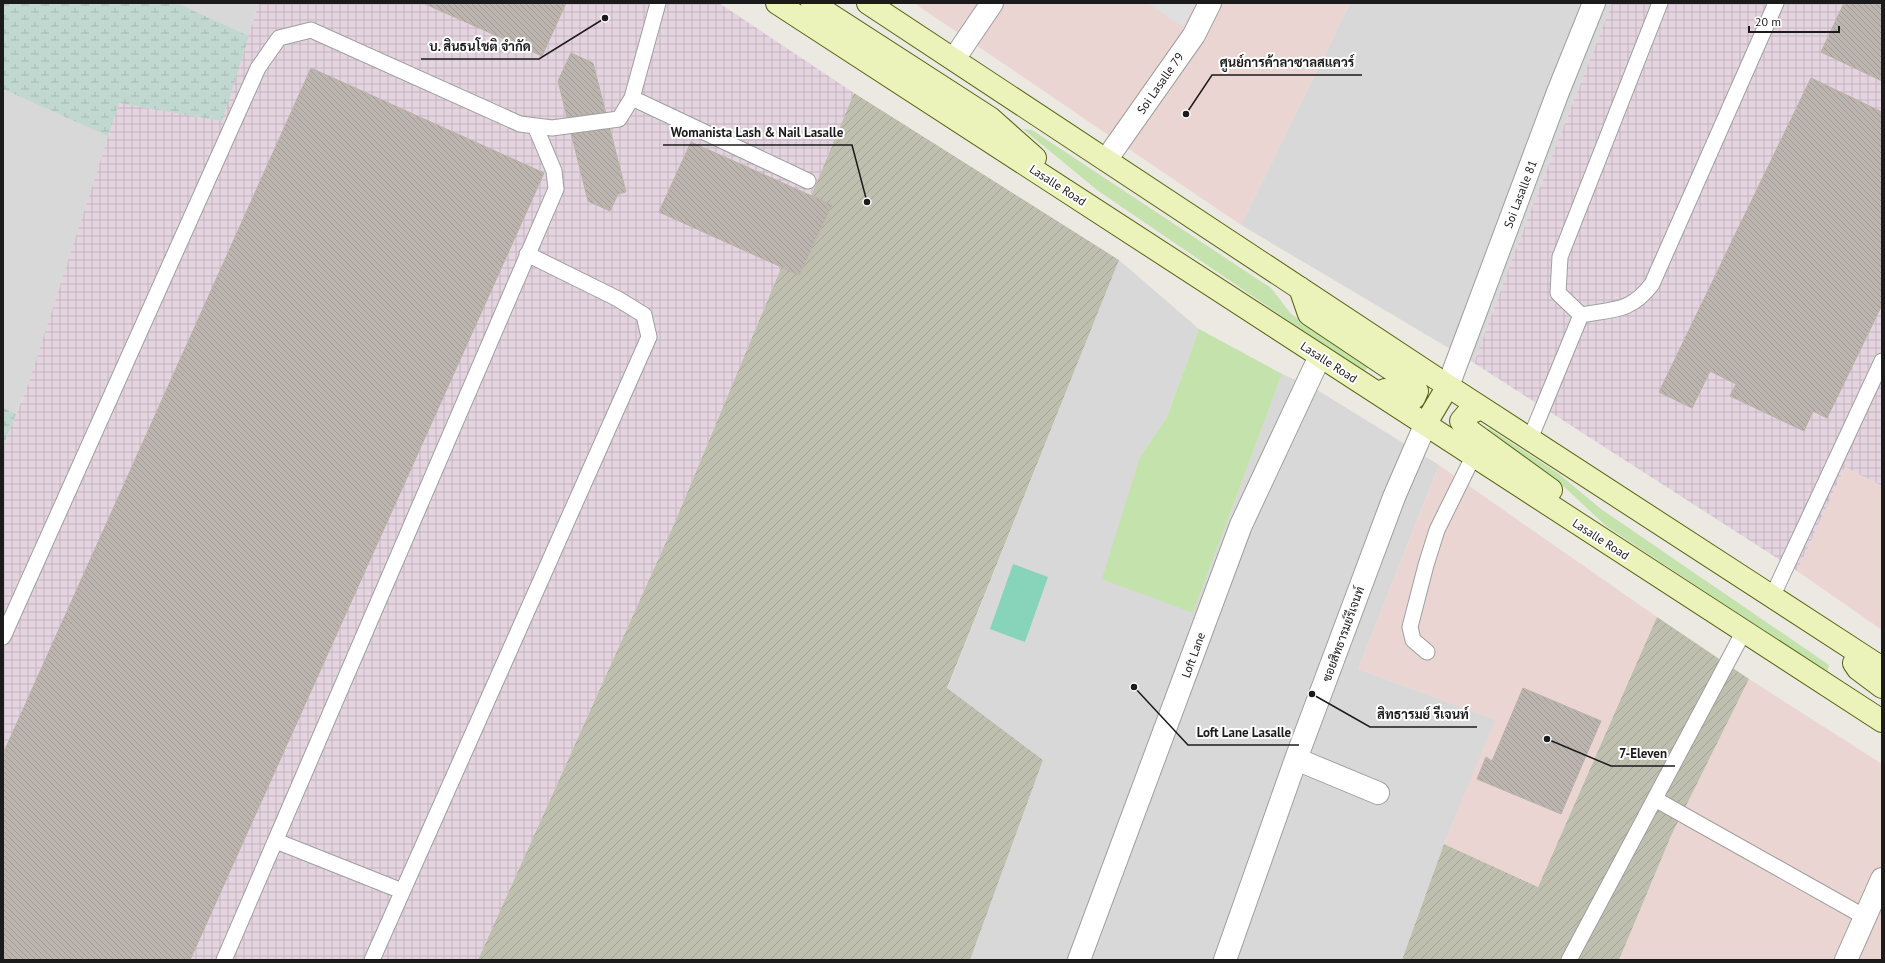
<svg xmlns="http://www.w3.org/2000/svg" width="1885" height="963" viewBox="0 0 1885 963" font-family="'PT Sans',Sarabun,sans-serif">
	<defs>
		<pattern id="industrial-grid" width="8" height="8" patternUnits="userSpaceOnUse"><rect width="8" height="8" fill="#e4d4e0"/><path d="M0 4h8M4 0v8" fill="none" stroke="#c3b5c0"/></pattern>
		<pattern id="construction-furrows" width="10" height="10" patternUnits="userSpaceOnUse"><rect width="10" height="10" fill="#bebfae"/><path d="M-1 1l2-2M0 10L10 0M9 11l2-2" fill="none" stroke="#a3a495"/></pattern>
		<pattern id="wetland-marsh" width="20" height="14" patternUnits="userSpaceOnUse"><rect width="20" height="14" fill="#c0d8cf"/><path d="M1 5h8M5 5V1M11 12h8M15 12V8" fill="none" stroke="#a4b9b1"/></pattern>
		<pattern id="building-back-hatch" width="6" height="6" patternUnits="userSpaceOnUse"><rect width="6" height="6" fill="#bcb5af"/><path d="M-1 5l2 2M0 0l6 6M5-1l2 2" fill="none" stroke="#a19b96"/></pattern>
	</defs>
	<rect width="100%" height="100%" fill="#ece9e2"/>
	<path fill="#d9d8d8" d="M3,3H259L222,121L29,382L3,444Z
		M1350,3H1612L1515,251L1474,363L1241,225Z
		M1119,260L1199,329L1167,417L1140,457L1193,613L1282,374L1314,388L1439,465L1358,669L1496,720L1444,844L1402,960H970L1043,760L947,689Z"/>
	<path fill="#ebd5d2" d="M914,3H1350L1241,225Z
		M1439,465L1657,617L1538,887L1444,844L1495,720L1358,669Z
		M1845,467L1882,486V630L1797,571Z
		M1749,679L1882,764V960H1619L1671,836Z"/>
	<path fill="url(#industrial-grid)" d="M259,3H719L854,93L675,522L478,960H3V446L29,382L119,103L221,121Z
		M1612,3H1882V486L1845,467L1797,571L1474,363L1515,251Z"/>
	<path fill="url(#construction-furrows)" d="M854,93L1119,260L947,688L1043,760L970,960H478L675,522Z
		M1657,617L1749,679L1671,836L1619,960H1402L1444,844L1538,887Z"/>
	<path fill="#c3e2ac" d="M1023,129L1032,130L1271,288L1291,314L1368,367L1364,372L1097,190Z
		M1199,329L1282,374L1193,613L1102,579L1140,457L1167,417Z
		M1489,428L1559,474L1601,509L1829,665L1827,672L1606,526L1557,480L1484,433Z"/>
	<path fill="url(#wetland-marsh)" d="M3,3H176L249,36L222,121L119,103L108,136L3,89Z
		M3,408L16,414L3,446Z"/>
	<path fill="#87d4bb" d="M1013,564L1048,577L1025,642L990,629Z"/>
	<path fill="#dfdfdf" d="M1147,3H1195L1183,27Z"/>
	<path fill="url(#building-back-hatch)" stroke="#bcb1a6" d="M423,3H566L542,56Z
		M1844,3H1882V81L1821,52Z
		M571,53L593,63L626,192L618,194L610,211L588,201L558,81Z
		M311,68L544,173L190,960H3V754Z
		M1811,78L1882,112V305L1827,418L1813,411L1804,431L1730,396L1736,384L1710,371L1692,408L1659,392Z
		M691,142L832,205L799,275L659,212Z
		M1523,688L1601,721L1561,814L1477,779L1486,757L1492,761Z"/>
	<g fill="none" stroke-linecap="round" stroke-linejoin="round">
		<g stroke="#9f9f9f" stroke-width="17">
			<path id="lane" d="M632,98L808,181
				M1581,315L1558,293L1560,257L1660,3
				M1530,439L1581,315C1614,309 1631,312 1652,284L1776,3
				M1772,597L1882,361
				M3,637L258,68L279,38L311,30L520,124L552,128L619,119L632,98L658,3
				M1427,652L1413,640L1410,627L1426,565L1437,530L1474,455
				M1655,799L1865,917
				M276,841L402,891
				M224,960L556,189L554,171L535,126
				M372,960L649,337L644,315L618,299L527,254
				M1569,960L1744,631"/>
		</g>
		<g stroke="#9f9f9f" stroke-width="24">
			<path id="street" d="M954,59L992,3
				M1106,160L1194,35L1210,3
				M1448,386L1558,92L1594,3
				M1296,759L1378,793
				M1079,960L1241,525L1320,356
				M1225,960L1296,759L1394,497L1426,423
				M1846,960L1882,879"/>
		</g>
		<g stroke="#56650f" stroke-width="24">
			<path id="secondary" d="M777,3L1882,721
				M812,3L990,118L1035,158
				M868,3L1448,386L1882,668
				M1300,288L1309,314L1412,383L1417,391L1414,398L1401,396L1385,390
				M1482,408L1467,414L1461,421L1471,432L1551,490
				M1426,423L1448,386
				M1854,663L1858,669L1882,687"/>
		</g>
		<use href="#lane" stroke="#fff" stroke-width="15"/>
		<use href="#street" stroke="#fff" stroke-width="22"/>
		<use href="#secondary" stroke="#ebf2ba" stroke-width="22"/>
	</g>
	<g text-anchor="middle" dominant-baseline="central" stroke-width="4" stroke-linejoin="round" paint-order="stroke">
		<g font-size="12" fill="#1b1b1b" stroke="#fff">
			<text transform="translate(1160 83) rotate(-55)">Soi Lasalle 79</text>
			<text transform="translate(1058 185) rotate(33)">Lasalle Road</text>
			<text transform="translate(1520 194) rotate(-69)">Soi Lasalle 81</text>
			<text transform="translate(1329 362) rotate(33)">Lasalle Road</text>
			<text transform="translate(1601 539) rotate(33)">Lasalle Road</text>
			<text transform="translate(1343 634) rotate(-70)">ซอยสิทธารมย์รีเจนท์</text>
			<text transform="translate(1193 655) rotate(-70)">Loft Lane</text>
		</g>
	</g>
	<path fill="none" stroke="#1b1b1b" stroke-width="1.5" d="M605 18L539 59H421M1186 114L1212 75H1362M867 202L852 145H663M1312 694L1370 727H1477M1134 687L1188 745H1299M1547 739L1611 766H1675"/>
	<g fill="#1b1b1b" stroke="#fff" stroke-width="1.5">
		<circle cx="605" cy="18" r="4"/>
		<circle cx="1186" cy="114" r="4"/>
		<circle cx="867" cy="202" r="4"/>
		<circle cx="1312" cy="694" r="4"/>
		<circle cx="1134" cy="687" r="4"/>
		<circle cx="1547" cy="739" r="4"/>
	</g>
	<g font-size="13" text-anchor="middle" font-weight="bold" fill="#1b1b1b" stroke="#fff" stroke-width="4" stroke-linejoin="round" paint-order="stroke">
		<text x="480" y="51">บ. สินธนโชติ จำกัด</text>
		<text x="1287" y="67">ศูนย์การค้าลาซาลสแควร์</text>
		<text x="757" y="137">Womanista Lash &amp; Nail Lasalle</text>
		<text x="1423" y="719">สิทธารมย์ รีเจนท์</text>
		<text x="1244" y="737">Loft Lane Lasalle</text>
		<text x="1643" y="758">7-Eleven</text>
	</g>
	<rect width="1885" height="963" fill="none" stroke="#1b1b1b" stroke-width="8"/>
	<path d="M1749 26v6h90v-6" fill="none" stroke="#1b1b1b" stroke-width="2"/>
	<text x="1755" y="26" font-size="12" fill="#1b1b1b" stroke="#ffffff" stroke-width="3" paint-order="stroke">20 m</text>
</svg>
